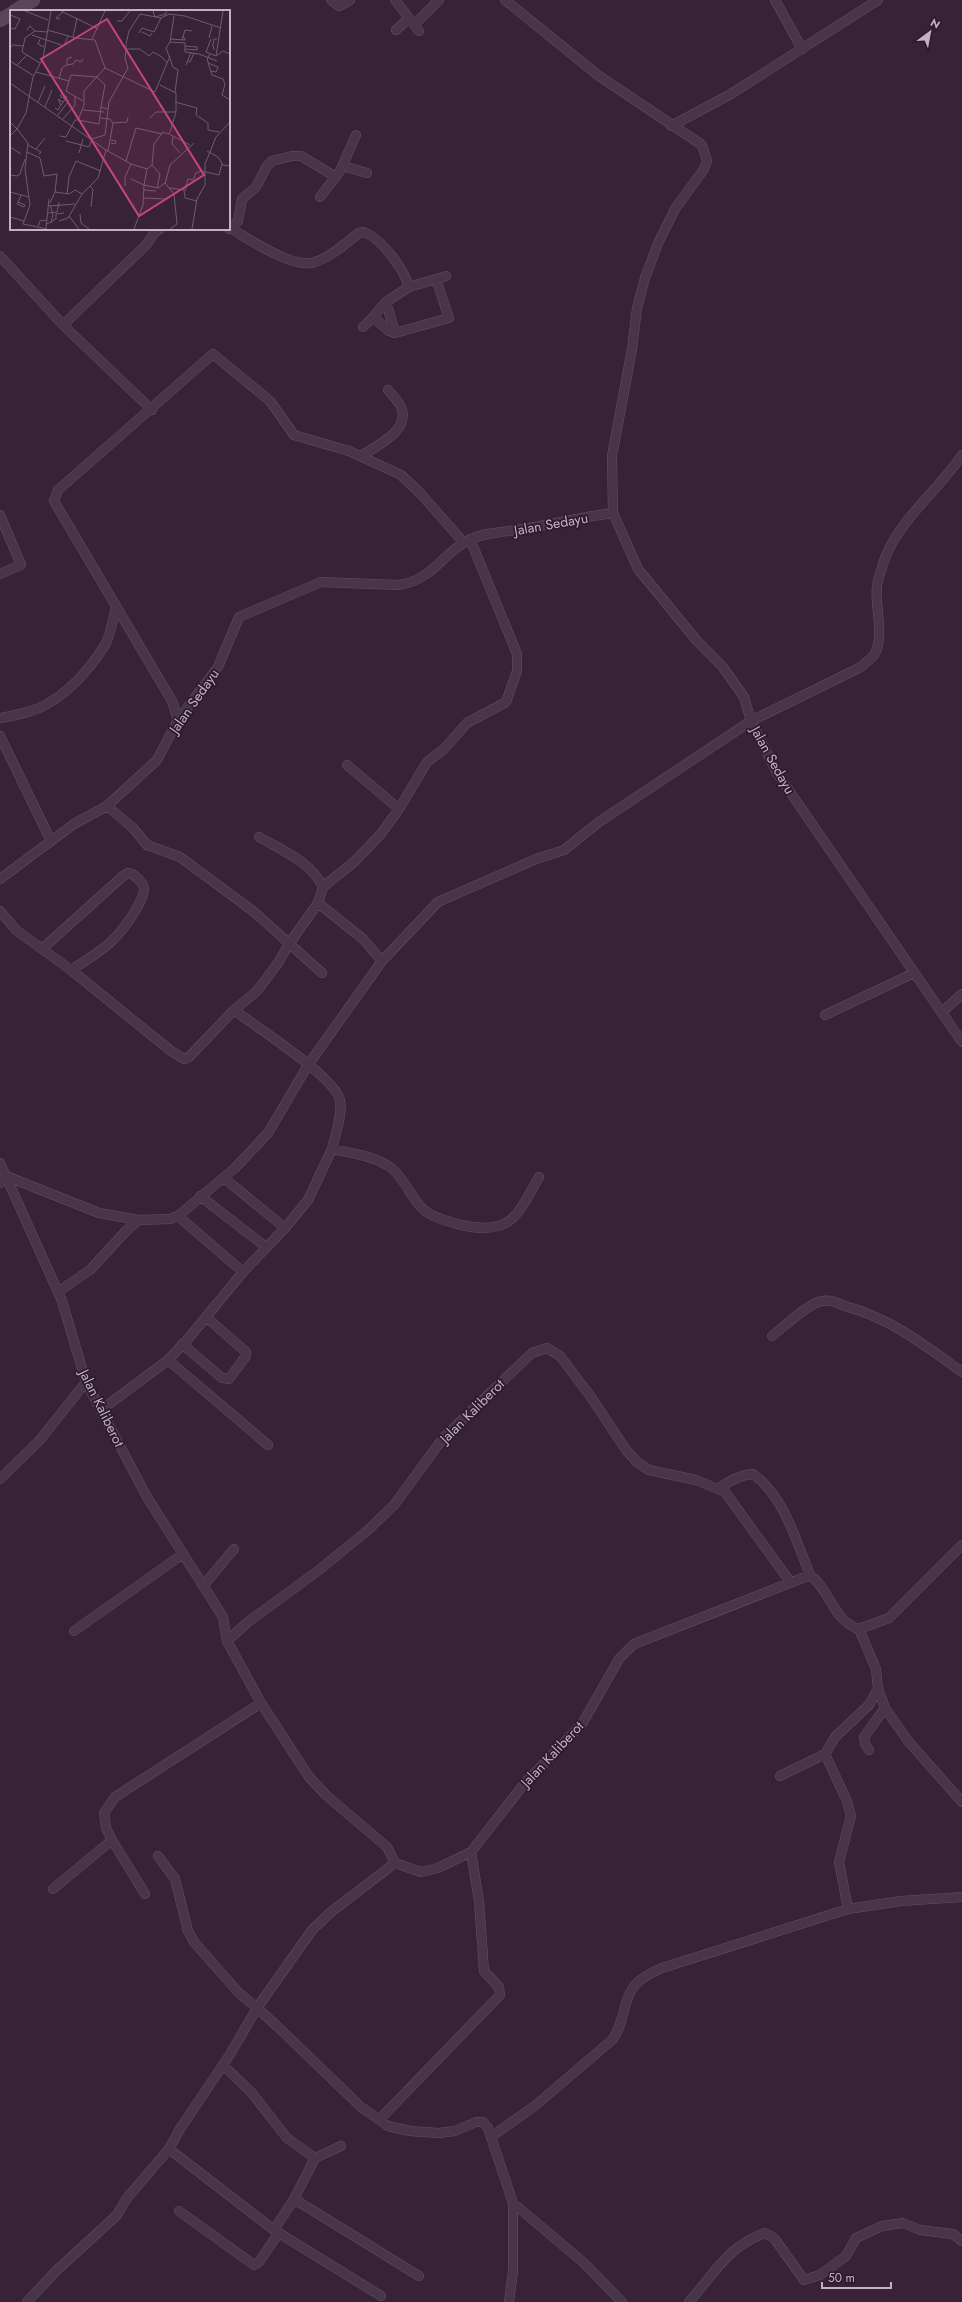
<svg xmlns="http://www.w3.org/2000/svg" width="962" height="2302" viewBox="0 0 962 2302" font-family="Jost,sans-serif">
	<rect width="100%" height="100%" fill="#372238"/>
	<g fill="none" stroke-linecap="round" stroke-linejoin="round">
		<g stroke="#625063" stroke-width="10">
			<path id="minor" d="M331,0L339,6L350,0
				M395,0L419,31
				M505,0L599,76L702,145L707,161L704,169L675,209L659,241L645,278L637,308L632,349L612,456L613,513L638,569L697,641L722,666L744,697L751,721L777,773L962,1042
				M775,0L802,49
				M418,21L439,0
				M396,30L409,18
				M671,126L731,94L878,0
				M343,166L367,173
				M320,197L340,171L356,135
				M230,228C249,239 294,270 315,262C331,257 346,243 359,233L364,232C383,240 403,268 409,287L446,276
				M229,229L238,221L242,199L256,187L267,166L272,161L292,156H301L336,177
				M0,256L63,325L152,410
				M386,302L395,333
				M373,317L386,302L409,287
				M63,325L146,245L155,232L160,229
				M363,327L373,317L389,331L395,333L449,318L436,279
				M361,456C376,446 408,432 402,410C401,403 393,396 388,390
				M0,515L21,565L0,574
				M0,718C17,715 38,711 52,701C73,688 94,664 106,643C111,633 113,619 116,607
				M178,720L172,701L54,501L58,490L213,354L270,401L294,435L349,451L401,475L420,493L464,543
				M0,736L51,841
				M347,765L399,809
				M107,806L133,828L147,845L180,857L253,911L322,973
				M259,837C282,850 311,862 323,887
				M0,879L74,824L107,806L157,760L178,720L218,667L239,617L321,582L399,585C433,580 442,553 469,540C485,532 506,532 523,529C553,524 582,517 613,513
				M318,903L323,887L355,861L380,835L399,809L427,762L444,749L467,723L506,702L517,671V654L470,539
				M0,911L16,930L71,970L171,1051L184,1059L189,1057L234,1010L257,991L278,963L289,944L318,903L363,939L382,961
				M42,949L123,876L128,873C133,873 136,877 140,881C148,888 142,898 138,906C119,940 103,950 71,970
				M234,1010C256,1027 334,1076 340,1100C343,1114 335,1135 332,1149
				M942,1012L962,994
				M825,1015L914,973
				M0,1163L62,1301L86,1382L147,1497L223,1617L227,1641L261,1703L309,1777L327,1796L387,1847L395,1863L421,1872L438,1868L471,1852L524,1784L582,1724L619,1659L634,1644L810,1575C831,1591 833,1621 859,1629L889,1618L962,1545
				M224,1178L285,1228
				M0,1183L6,1176L99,1213L139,1220L170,1219L178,1216L235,1168L268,1133L308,1065L382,961L438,902L536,859L564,850L599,822L751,721L861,667C865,663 871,659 874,655C887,635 871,599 879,577C882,568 884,559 888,551C904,516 941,487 962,455
				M200,1196L266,1247
				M178,1216L243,1272
				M58,1292L90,1270L126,1231L139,1220
				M772,1336C784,1327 808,1303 822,1301C831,1299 837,1303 845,1306C892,1319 923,1344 962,1372
				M182,1344L222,1378L229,1379L246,1356V1352L206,1317
				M168,1360L268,1445
				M101,1410L168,1360L187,1340L243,1272L285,1228L308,1200L332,1149C351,1153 374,1156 390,1167C404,1177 410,1196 422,1208C432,1218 447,1221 461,1225C511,1236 517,1216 539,1177
				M0,1479L39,1441L86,1382
				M718,1489C730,1481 739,1475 753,1474C784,1496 796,1541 810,1575
				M203,1586L234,1549
				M859,1629L876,1669L878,1689L885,1708L908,1741L962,1802
				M74,1631L183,1554
				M227,1641L248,1622L319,1570L368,1530L394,1505L444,1437L532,1353L547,1348L560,1356L591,1397L626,1450L637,1462L649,1470L696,1480L725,1492L791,1583
				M869,1750L865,1744L864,1737L885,1708
				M780,1776L825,1754
				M112,1840L145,1894
				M395,1863L331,1912L312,1930L257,2008L278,2027L361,2107L388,2126L410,2131L439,2133L455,2131L476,2122H483L488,2128L513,2203V2271L509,2302
				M53,1889L112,1840L106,1828L104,1813L115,1797L261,1703
				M848,1909L839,1862L851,1816L847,1801L825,1754L835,1737L869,1705L878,1689
				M223,2065L251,2092L287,2138L315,2158L341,2146
				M379,2120L500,1995L499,1987L484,1971L479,1901L471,1852
				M491,2137L536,2105L612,2040C625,2024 622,1998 637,1983C644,1976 653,1972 662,1968L848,1909L901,1901L962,1897
				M169,2149L274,2230L381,2296
				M294,2199L419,2276
				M513,2203L584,2263L622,2302
				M179,2211L254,2265L259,2262L278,2234
				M274,2230L294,2199L315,2158
				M27,2302L55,2272L117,2215L127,2198L169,2149L180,2129L229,2056L257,2008L239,1993L194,1942L188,1931L175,1879L158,1856
				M689,2302C714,2274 728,2246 765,2233L774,2238L804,2280L820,2275L846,2256L856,2238L882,2226L903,2223L920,2230L953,2234L962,2241"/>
		</g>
		<g stroke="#625063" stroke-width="14">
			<path id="secondary" d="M15,11L33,0
				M0,20L11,14"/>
		</g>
		<use href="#minor" stroke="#483549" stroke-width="9"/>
		<use href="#secondary" stroke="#5b435c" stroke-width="13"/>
	</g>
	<g text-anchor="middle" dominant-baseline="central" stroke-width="3.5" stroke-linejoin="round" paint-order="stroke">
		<g font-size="14" fill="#c4b0c5" stroke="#2c1a2d">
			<text transform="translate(551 524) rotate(-10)">Jalan Sedayu</text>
			<text transform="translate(194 701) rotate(-55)">Jalan Sedayu</text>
			<text transform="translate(773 760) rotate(61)">Jalan Sedayu</text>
			<text transform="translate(102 1408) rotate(64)">Jalan Kaliberot</text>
			<text transform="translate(472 1411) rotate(-45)">Jalan Kaliberot</text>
			<text transform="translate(552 1754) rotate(-47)">Jalan Kaliberot</text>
		</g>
	</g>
	<g transform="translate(10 10)">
		<rect width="220" height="220" fill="#372238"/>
		<path fill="none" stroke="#6f5b70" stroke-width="1" d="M15,1L38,10M51,1L88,19M143,1L145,7L156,4V1M159,4L175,6L211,18M0,5L10,9L5,19L0,18M164,6L160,32L156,38L163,57L168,60L165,82M50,9L46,8L53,2M107,11H112L120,1M17,20L20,16L25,21L37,22M37,20L66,28L85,30L95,58L145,82L160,46M132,22L140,26L142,23M129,23L132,18L144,22L151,8M22,25L54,36L58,26M63,27L67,8M199,28L202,16M30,29L28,34L34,37M82,29L95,1M160,29L175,30L173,26M201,29L196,42L206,46M172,30L175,20L182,21M160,32L175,33V42L189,44L207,51M175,36L187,37M0,38L3,35L13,36M175,39L187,40V37M204,40L203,35L204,29H207M200,44L197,49L202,65L213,69L215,74L212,85L220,90M17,45L12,42L15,28L25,21M206,46L213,1M206,46L213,41L220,44M0,51L24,66M178,51L180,52L184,43M157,53L152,47L143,42L139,46L130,39H116V34L119,21L130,4L151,8L159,4M198,53L208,57L206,62L201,61M7,55L17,45L30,53M57,55L63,54L66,50L71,52L73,49M176,55L181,42M26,62L59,71M86,66L95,75L91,97M49,69L52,58L57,55V49L62,47M0,73L96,140L121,154L137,159L142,155L144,134L153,122L158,124L160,122L166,102V83L150,75M73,91L56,81L61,65L86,67M28,92L35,76M165,92L187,98L186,105L198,113V120L209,122M51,95L57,87L52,84L50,86L55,89M35,97L42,80M45,98L48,100L51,95L48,89L53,92M73,100L94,102M48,105L57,93M90,108L100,109L103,113M140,108L146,102H166M53,109L65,95V86M68,110L89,114L91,97L98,99M0,112L7,119L0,126M159,124L180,135M50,126L56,127L65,110H68L74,95V81L95,58M163,127L162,134L170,143M56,131L79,137L82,129L95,125L99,92L118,58L115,49L116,39M101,133L105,134L106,131L101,130M18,135L31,142L29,144M0,137L11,144M26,139L35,128M98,141L103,113L117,112L118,107M197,141L208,147L213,155L220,156M17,142L30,148L34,166L47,164L45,182M69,143L73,129M116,151L126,118L152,124M142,155L150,164L147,178M137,159L134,175L148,178L155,173L164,184L167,214L160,219M0,165L7,166L10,164L15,149M121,169L134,175L133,195L124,219M155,174L160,155L184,133M80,176L83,179L81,197M115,176V167L121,154M160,178L174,180L175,188L187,191M134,180L146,181M175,181L178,169L183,170L186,163L191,161L209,165L212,154M0,182L19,187M57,184L59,167L66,151L91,161M134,188L155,189M8,192L15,195L14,197L7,194L9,190L11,185M40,193L45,182L59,184L65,180L72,184M40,195L43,204L41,213M39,196L65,194M38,203L47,202L49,192M70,204L71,213L79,219M59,206L69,219M0,207L14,211M49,211L58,208L72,184L88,168L96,140M37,214L46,209V204L54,203M28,216L30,211L37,210M36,218L39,189M37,219L13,214L20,195L15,159L18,133L7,119L16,103L23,67L33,48L41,1M182,219L187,189L195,175V154L206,127L220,112"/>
		<path fill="#c3467b" fill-opacity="0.15" stroke="#c3467b" stroke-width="2" d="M97,9L194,165L129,206L31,49Z"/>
		<rect width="220" height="220" fill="none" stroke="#c4b0c5" stroke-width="2"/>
	</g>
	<g transform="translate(930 32) rotate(32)" stroke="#2c1a2d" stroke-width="3" paint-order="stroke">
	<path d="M0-3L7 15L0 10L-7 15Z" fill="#c4b0c5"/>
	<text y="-6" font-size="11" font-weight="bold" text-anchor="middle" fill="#c4b0c5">N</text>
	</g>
	<path d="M822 2282v6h69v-6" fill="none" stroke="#c4b0c5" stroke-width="2"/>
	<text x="828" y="2282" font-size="12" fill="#c4b0c5" stroke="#2c1a2d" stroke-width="3" paint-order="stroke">50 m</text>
</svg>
